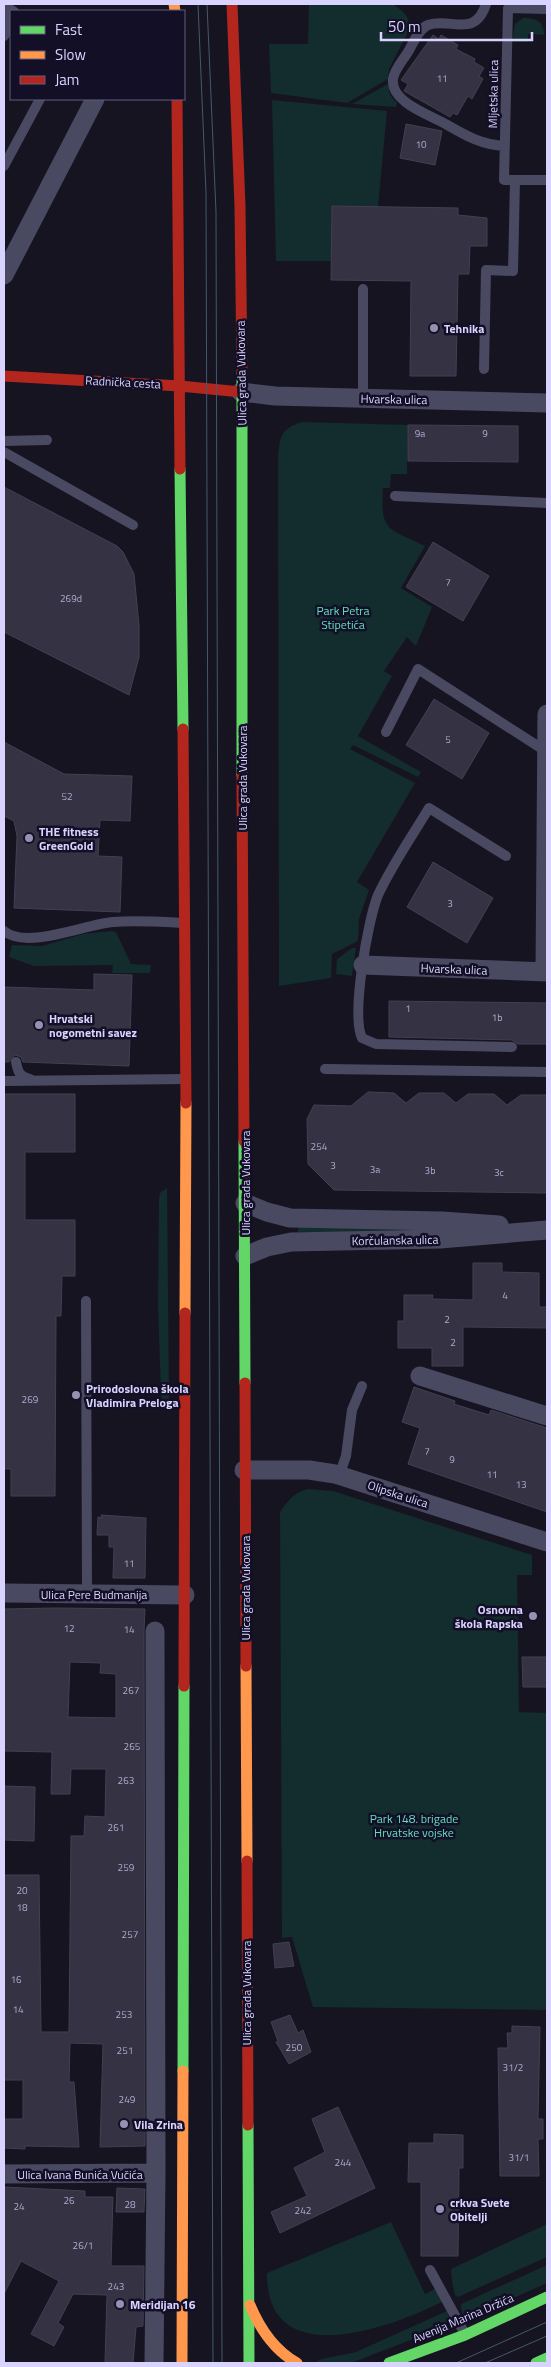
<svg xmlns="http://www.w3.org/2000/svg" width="551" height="2367" viewBox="0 0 551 2367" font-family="'Titillium Web',sans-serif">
	<rect width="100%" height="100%" fill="#161421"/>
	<path fill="#132c2d" d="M309,4H395V6C404,11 409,17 410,28L389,69L388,79L347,103L271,93L269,44H308Z
		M523,18C535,17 545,22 544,35L528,34V42H512L515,24Z
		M388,84L390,95L397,103L396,107L352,104Z
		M272,100L387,111L378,207L332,206L331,261H276Z
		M302,422L408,425L407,474H391L390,488H383C380,533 389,528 425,546L401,588L432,607L416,646L407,637L384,671L392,676L358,736L421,772L418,777L353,745L350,749L415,783L357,882L369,890L359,919L358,941L332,954L331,978L279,986L278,458C280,437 280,429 302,422Z
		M111,931L116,932L131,964L151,965L150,973H112L113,965L34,966L9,957L12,945L42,946L83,934Z
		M352,948H356L352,976L336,974L337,959Z
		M167,1188L169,1397L168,1413L162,1404L161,1392L158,1308L159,1200L160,1193Z
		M298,1227L422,1228L432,1234L298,1232Z
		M308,1489L333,1491L532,1555V1575H517L519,1712L547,1713V2010L313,2007L292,1937L282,1938L280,1512C288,1501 294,1492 308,1489Z
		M391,2222L425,2294L437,2288L442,2302C375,2335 266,2367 267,2273Z
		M547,2224V2257L458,2297L455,2295L452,2282L451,2269Z
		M547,2265V2283L478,2314L467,2318L462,2314L461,2304Z
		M447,2311L451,2323L442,2328L351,2363L316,2362L322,2359L356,2352Z"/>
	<path fill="#343243" stroke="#433f54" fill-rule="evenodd" d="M433,35L439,39L441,35L458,45L456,49L475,59L474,62L484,68L479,76L483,79L472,99L468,96L457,115L453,113L450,117L404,91L408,84L401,80Z
		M406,124L442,131L435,165L400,158Z
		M332,206L458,208V215L487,218V246H470L469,274H458L456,376H410L411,281L331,280Z
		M408,425L518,426V462L408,461Z
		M4,487L117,546L123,552L134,574L139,625V657L129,695L4,632Z
		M433,542L489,576L463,621L406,587Z
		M434,699L489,733L462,779L406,745Z
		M4,742L64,774L132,776L130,821L100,820L98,856L122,857L120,912L14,908L17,836L14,821L4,816Z
		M433,862L493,898L467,943L407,907Z
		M94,974L132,975L129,1066L23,1062L21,1057L15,1055L9,1062H4V987L94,990Z
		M389,1001L547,1003V1044H518L512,1040L389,1037Z
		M368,1092L394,1093L406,1103L419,1093H444L456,1103L468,1094H494L507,1105L521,1095H547V1193L334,1190L308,1164L307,1119L314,1105L351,1106Z
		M4,1094H75V1152H25V1220H75V1276H62L61,1316H56L55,1496H11V1469H4Z
		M473,1263H502V1272L539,1273V1307H547V1328L463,1327V1366H432V1348H398V1321H404V1295H433L432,1299L473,1300Z
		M414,1387L455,1401L454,1404L489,1415L491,1410L547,1428V1512L408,1464L420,1428L402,1422Z
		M101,1515L146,1518L145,1578H113L114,1547H109V1535H97L98,1517L102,1518Z
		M55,1608L145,1609L144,1631L145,2146L100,2147L103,2044L70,2043L69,2082H74L79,2147L25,2146V2149L4,2148V2119H23V2080H4V1875H39L41,2032H69L71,1836H84L85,1816L105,1817L106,1769H71L70,1794H51L52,1752L4,1751V1609ZM70,1662L101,1663L100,1673L116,1674V1718L68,1717Z
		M522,1657H547V1687H523Z
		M4,1786L35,1787L34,1841L4,1840Z
		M289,1942L294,1966L275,1968L273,1944Z
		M290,2015L298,2033L303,2030L311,2052L289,2064L276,2042L278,2041L271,2022Z
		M512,2026L540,2027L538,2119H543V2139H538L539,2176H500L498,2048H508L507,2033H512Z
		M338,2107L375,2188L280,2233L271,2212L307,2196L294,2168L325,2152L312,2119Z
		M434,2134L463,2135V2168H459L458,2256H421V2182H408L409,2143H434Z
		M4,2187L85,2191V2197H113L111,2266H144L143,2326L136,2327L133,2363H105L107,2295L73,2294L58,2323L64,2327L54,2346L31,2334L59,2281L21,2261L4,2294Z
		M117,2188L145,2189L144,2212H116Z"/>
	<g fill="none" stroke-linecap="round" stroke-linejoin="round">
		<path stroke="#4a4962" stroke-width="10" d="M486,4C475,39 450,17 428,25C418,29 413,44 408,52C403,60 394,70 393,79C390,101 427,114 442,122C463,134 480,145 505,146
			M4,36L11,22
			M4,166L40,99
			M515,180H547
			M484,369L486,270L513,271L515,180H504L508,8L547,9
			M363,398V289
			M4,441L47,440
			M4,452L133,525
			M395,496L547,503
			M386,732L418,669L547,752
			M506,856L429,808C412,836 392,865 378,895C368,919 351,1015 362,1038L376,1044L512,1047
			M4,931C27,950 85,924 113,922C137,920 161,922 184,923
			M16,1062C18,1072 19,1076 30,1079
			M325,1069L547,1072
			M4,1081L185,1079
			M86,1301L87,1594
			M339,1476L346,1456L352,1410L362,1386
			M430,2270L465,2334"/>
		<path stroke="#4a4962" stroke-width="19" d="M4,11L11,15
			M4,275L95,99
			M241,392L275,396L547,403
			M363,965L547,972
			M545,972L547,714
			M245,1203L267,1212L290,1218L442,1221L499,1225
			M245,1256L267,1247L291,1242L440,1239L547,1230
			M420,1376L547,1416
			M244,1470H309L335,1474L547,1542
			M4,1593L185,1595
			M4,2174L156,2173
			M154,2363L156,2173L155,1631"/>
		<path stroke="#63d668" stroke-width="11" d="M242,374V775
			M180,469L183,729
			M244,1141L245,1383
			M183,2071L184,1686
			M248,2125L249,2363
			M389,2363L465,2335L547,2297
			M536,2363L547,2358"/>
		<path stroke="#ff974d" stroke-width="11" d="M174,4L175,11
			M185,1313L186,1103
			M246,1666L247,1861
			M250,2305C260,2329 274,2350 297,2363
			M182,2363L183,2071"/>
		<path stroke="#b3261e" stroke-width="11" d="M232,4L240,206L242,374
			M177,99L180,469
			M4,376L180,386L241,392
			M183,729L186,1103
			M242,775L244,1141
			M245,1383L246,1666
			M184,1686L185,1313
			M247,1861L248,2125"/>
		<path stroke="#43596b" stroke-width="1" d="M198,4L206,193L213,2363
			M207,4L216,212L222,2363
			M456,2363L547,2322
			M485,2363L547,2336"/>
	</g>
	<g fill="#9591b1" stroke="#130f26" stroke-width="2">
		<circle cx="434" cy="328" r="5"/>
		<circle cx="29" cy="838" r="5"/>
		<circle cx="39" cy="1025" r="5"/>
		<circle cx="76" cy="1395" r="5"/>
		<circle cx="533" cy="1616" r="5"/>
		<circle cx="124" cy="2124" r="5"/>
		<circle cx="440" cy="2209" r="5"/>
		<circle cx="120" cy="2304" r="5"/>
	</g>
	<g text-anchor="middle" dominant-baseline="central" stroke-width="5" stroke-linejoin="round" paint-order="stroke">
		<g font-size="10" fill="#b0acd0">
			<text x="442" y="78">11</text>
			<text x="421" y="144">10</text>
			<text x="420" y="433">9a</text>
			<text x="485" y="433">9</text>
			<text x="448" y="582">7</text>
			<text x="71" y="598">269d</text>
			<text x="448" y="739">5</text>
			<text x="67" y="796">52</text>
			<text x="450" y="903">3</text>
			<text x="408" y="1008">1</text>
			<text x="497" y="1017">1b</text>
			<text x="319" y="1146">254</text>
			<text x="333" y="1165">3</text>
			<text x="375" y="1169">3a</text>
			<text x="430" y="1170">3b</text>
			<text x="499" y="1172">3c</text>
			<text x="505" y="1295">4</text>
			<text x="447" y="1319">2</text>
			<text x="453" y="1342">2</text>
			<text x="30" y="1399">269</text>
			<text x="427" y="1451">7</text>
			<text x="452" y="1459">9</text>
			<text x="492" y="1474">11</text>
			<text x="521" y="1484">13</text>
			<text x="129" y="1563">11</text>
			<text x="69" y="1628">12</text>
			<text x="129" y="1629">14</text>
			<text x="131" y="1690">267</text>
			<text x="132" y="1746">265</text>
			<text x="126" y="1780">263</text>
			<text x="116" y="1827">261</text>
			<text x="126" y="1867">259</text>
			<text x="22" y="1890">20</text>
			<text x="22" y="1907">18</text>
			<text x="130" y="1934">257</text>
			<text x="16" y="1979">16</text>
			<text x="18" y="2009">14</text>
			<text x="124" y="2014">253</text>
			<text x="294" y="2047">250</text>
			<text x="125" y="2050">251</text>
			<text x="513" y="2067">31/2</text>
			<text x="127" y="2099">249</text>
			<text x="519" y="2157">31/1</text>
			<text x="343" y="2162">244</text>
			<text x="69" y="2200">26</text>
			<text x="130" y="2204">28</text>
			<text x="19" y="2206">24</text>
			<text x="303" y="2210">242</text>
			<text x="83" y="2245">26/1</text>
			<text x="116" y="2286">243</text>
		</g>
		<g font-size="12" fill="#d9d4ff" stroke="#130f26">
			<text transform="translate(493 94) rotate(-89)">Mljetska ulica</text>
			<text transform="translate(241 373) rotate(-91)">Ulica grada Vukovara</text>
			<text transform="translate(123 382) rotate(3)">Radnička cesta</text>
			<text transform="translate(394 399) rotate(1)">Hvarska ulica</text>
			<text transform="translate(242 778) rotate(-90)">Ulica grada Vukovara</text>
			<text transform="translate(454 969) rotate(2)">Hvarska ulica</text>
			<text transform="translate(245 1183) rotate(-90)">Ulica grada Vukovara</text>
			<text transform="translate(395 1240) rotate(-1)">Korčulanska ulica</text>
			<text transform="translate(398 1494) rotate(18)">Olipska ulica</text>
			<text transform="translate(245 1588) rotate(-90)">Ulica grada Vukovara</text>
			<text x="94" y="1594">Ulica Pere Budmanija</text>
			<text transform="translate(246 1993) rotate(-90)">Ulica grada Vukovara</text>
			<text x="80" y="2174">Ulica Ivana Bunića Vučića</text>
			<text transform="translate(463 2318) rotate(-23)">Avenija Marina Držića</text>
		</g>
		<g font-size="12" font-weight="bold" fill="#d9d4ff" stroke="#130f26" text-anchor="start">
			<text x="444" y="328">Tehnika</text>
			<text x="39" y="831">THE fitness<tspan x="39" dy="14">GreenGold</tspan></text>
			<text x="49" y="1018">Hrvatski<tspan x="49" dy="14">nogometni savez</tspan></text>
			<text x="86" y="1388">Prirodoslovna škola<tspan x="86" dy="14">Vladimira Preloga</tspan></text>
			<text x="523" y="1609" text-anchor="end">Osnovna<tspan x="523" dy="14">škola Rapska</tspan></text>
			<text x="134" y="2124">Vila Zrina</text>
			<text x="450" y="2202">crkva Svete<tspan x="450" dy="14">Obitelji</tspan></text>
			<text x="130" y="2304">Meridijan 16</text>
		</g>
		<g font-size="12" fill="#5fe0c0" stroke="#130f26">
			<text x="343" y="610">Park Petra<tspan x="343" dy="14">Stipetića</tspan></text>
			<text x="414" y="1818">Park 148. brigade<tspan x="414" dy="14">Hrvatske vojske</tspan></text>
		</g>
	</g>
	<rect width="551" height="2367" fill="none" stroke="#d9d4ff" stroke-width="10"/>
	<rect x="10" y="10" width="175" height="90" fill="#130f26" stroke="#625e7d"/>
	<rect x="20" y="26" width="25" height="8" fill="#63d668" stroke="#625e7d"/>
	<text x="55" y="35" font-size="15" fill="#d9d4ff">Fast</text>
	<rect x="20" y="51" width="25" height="8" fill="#ff974d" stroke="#625e7d"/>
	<text x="55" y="60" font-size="15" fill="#d9d4ff">Slow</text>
	<rect x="20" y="76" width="25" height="8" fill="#b3261e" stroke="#625e7d"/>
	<text x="55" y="85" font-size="15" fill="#d9d4ff">Jam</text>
	<path d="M381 32v8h151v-8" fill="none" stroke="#d9d4ff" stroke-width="2.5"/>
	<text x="388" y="32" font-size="15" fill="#d9d4ff" stroke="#130f26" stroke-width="4" paint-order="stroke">50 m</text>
</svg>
